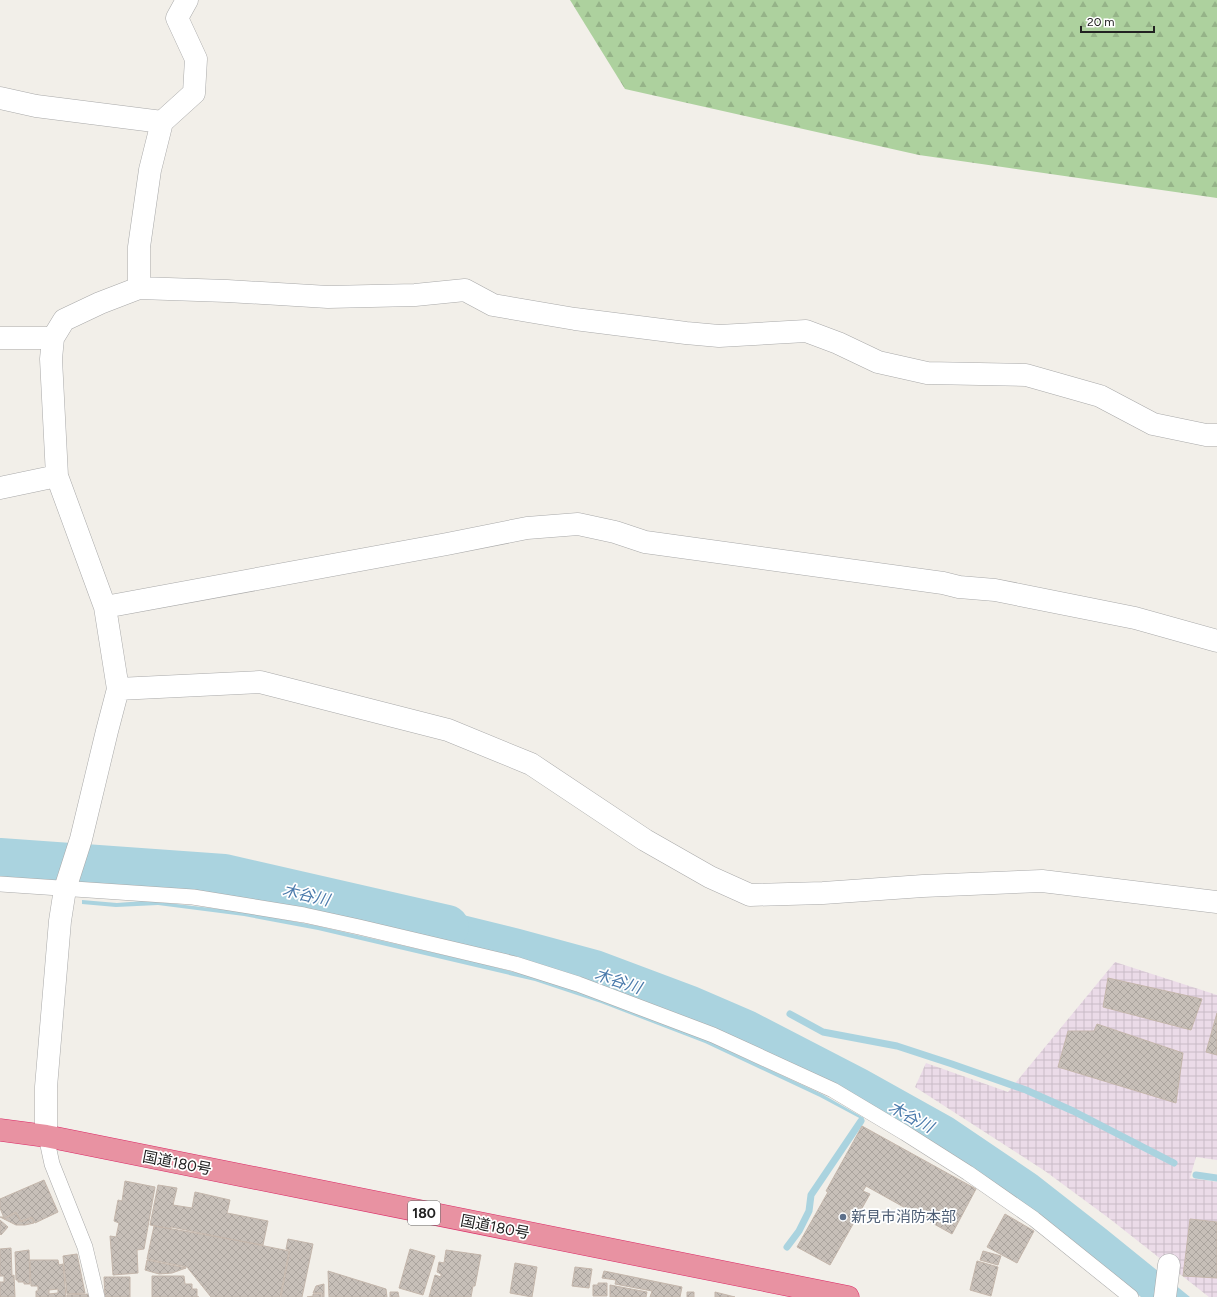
<svg xmlns="http://www.w3.org/2000/svg" width="1217" height="1297" viewBox="0 0 1217 1297" font-family="Figtree,'Noto Sans JP',sans-serif">
	<defs>
		<pattern id="industrial-grid" width="8" height="8" patternUnits="userSpaceOnUse"><rect width="8" height="8" fill="#ebdbe8"/><path d="M0 4h8M4 0v8" fill="none" stroke="#c9bcc7"/></pattern>
		<pattern id="forest-firs" width="22" height="20" patternUnits="userSpaceOnUse"><rect width="22" height="20" fill="#add19e"/><path d="M5 1l3.5 6h-7zM16 11l3.5 6h-7z" fill="#95b388"/></pattern>
		<pattern id="building-cross-hatch" width="8" height="8" patternUnits="userSpaceOnUse"><rect width="8" height="8" fill="#c7bfb8"/><path d="M0 0l8 8M0 8l8-8" fill="none" stroke="#aba49e"/></pattern>
	</defs>
	<rect width="100%" height="100%" fill="#f2efe9"/>
	<path fill="url(#industrial-grid)" d="M1115,962L1217,995V1160L1196,1157L1190,1178L1217,1182V1297H1209L1110,1219L1045,1171L915,1087L926,1063L1008,1092Z"/>
	<path fill="url(#forest-firs)" d="M570,0H1217V198L919,155L625,89Z"/>
	<path fill="#aad3df" d="M394,898L520,929L601,951L697,987L755,1012L867,1070L953,1118L1037,1175L1106,1229L1190,1297H1141L1026,1205L933,1142L835,1087L722,1033L384,929Z
		M82,900L117,903L143,901L159,902L245,912L318,926L479,963L549,981L706,1040L822,1094L864,1118L863,1120L820,1097L705,1043L601,1003L535,981L318,930L244,916L158,905L116,907L82,904Z"/>
	<g fill="none" stroke-linecap="round" stroke-linejoin="round">
		<path stroke="#aad3df" stroke-width="7" d="M790,1014L823,1032L897,1046L952,1064L1026,1090L1073,1111L1174,1163
			M1196,1175L1217,1178
			M787,1247L799,1231L809,1211L811,1195L861,1121"/>
		<path stroke="#aad3df" stroke-width="44" d="M0,860L224,876L447,927"/>
	</g>
	<path fill="url(#building-cross-hatch)" stroke="#c4b6ab" fill-rule="evenodd" d="M1108,978L1202,999L1191,1030L1103,1007Z
		M1217,1013V1055L1206,1052Z
		M1097,1024L1183,1053L1176,1103L1058,1067L1068,1031H1094Z
		M862,1126L976,1189L952,1234L866,1186L863,1191L870,1194L830,1265L797,1247L828,1192L826,1191Z
		M44,1180L58,1212L35,1223L32,1217L21,1221L16,1212L4,1218L0,1208V1199Z
		M125,1181L155,1187L144,1249L137,1250L138,1273L113,1275L110,1236L116,1237L119,1223L114,1221L118,1200L122,1201Z
		M158,1185L177,1188L173,1205L192,1208L195,1192L230,1200L227,1213L268,1221L263,1245L150,1225Z
		M16,1213L21,1222L32,1218L34,1223L25,1225H16L0,1217H3L4,1219Z
		M1005,1214L1034,1231L1017,1263L987,1247Z
		M1190,1219L1217,1222V1278L1183,1276Z
		M0,1220L8,1227L1,1235L0,1234Z
		M154,1226L171,1229V1227L289,1251L280,1297H211L187,1267L147,1259Z
		M288,1239L313,1244L302,1297H281L290,1250L286,1249Z
		M11,1248L12,1276L14,1275L15,1297H0V1282H4V1276H0V1249Z
		M410,1249L435,1256L423,1295L399,1288Z
		M29,1250L30,1284H24V1282H18V1280H16L15,1252Z
		M446,1250L481,1255L475,1286H473L471,1297H429L435,1275L441,1277V1274L437,1272L439,1262L444,1263Z
		M983,1251L1001,1256L998,1265L980,1260Z
		M77,1254L85,1293L67,1294L63,1256Z
		M30,1260H58L59,1265L63,1264L66,1297H36V1291H38V1286H31ZM58,1289V1293L49,1294V1290Z
		M147,1260L186,1268L172,1273L159,1274L145,1270Z
		M977,1261L998,1267L991,1296L970,1290Z
		M515,1263L537,1267L532,1297L510,1293Z
		M575,1267L592,1269L589,1288L572,1286Z
		M328,1271L386,1289L387,1297H329Z
		M604,1271L682,1287L680,1297H650L652,1291L615,1284L616,1280L602,1278Z
		M152,1276H184L185,1284H192V1289H197V1297H199H152Z
		M104,1277H130V1297H105Z
		M598,1283H607V1296H593V1285H598Z
		M324,1284V1297H322V1293H313L316,1286Z
		M610,1285L647,1292L646,1297H610Z
		M390,1292H398L399,1297H390Z
		M687,1292H694V1297H687Z
		M715,1292L735,1297H715Z
		M89,1294V1297H67V1295Z
		M313,1294H321V1297H307L313,1296Z"/>
	<g fill="none" stroke-linecap="round" stroke-linejoin="round">
		<g stroke="#a9a9a9" stroke-width="16">
			<path id="lane" d="M0,884L193,897L304,915L359,927L515,964L578,984L713,1035L833,1090L905,1133L968,1173L1034,1219L1131,1297
				M46,1136L52,1164L85,1247L97,1297"/>
		</g>
		<g stroke="#a9a9a9" stroke-width="23">
			<path id="street" d="M0,98L36,106L162,122
				M139,288V247L150,170L162,122L194,93L196,59L177,18L187,0
				M0,338H53
				M0,488L57,476
				M105,607L447,544L527,528L578,524L615,532L645,542L943,583L959,587L995,590L1135,618L1217,641
				M118,689L260,682L448,730L531,764L645,840L710,877L750,895L823,893L923,886L1042,881L1217,902
				M46,1136V1087L60,921L65,889L81,839L107,731L118,689L105,607L57,476L51,359L53,338L64,320L100,303L139,288L227,291L328,297L415,295L465,290L493,305L575,319L686,333L719,336L806,331L838,343L878,362L927,373L1026,375L1100,396L1153,424L1206,435H1217
				M1165,1297L1169,1265"/>
		</g>
		<g stroke="#dc2a67" stroke-width="23">
			<path id="highway" d="M0,1130L46,1136L848,1297"/>
		</g>
		<use href="#lane" stroke="#fff" stroke-width="15"/>
		<use href="#street" stroke="#fff" stroke-width="22"/>
		<use href="#highway" stroke="#e892a2" stroke-width="22"/>
	</g>
	<circle fill="#5c6f8a" stroke="#fff" stroke-width="1.5" cx="843" cy="1217" r="4"/>
	<g text-anchor="middle" dominant-baseline="central" stroke-width="3.5" stroke-linejoin="round" paint-order="stroke">
		<rect fill="#fff" stroke="#646464" stroke-width="1" x="408" y="1201" width="32" height="24" rx="3"/>
		<g font-size="14" font-weight="bold" fill="#222">
			<text x="424" y="1213">180</text>
		</g>
		<g font-size="15" fill="#222" stroke="#fff">
			<text transform="translate(177 1163) rotate(11)">国道180号</text>
			<text transform="translate(495 1227) rotate(11)">国道180号</text>
		</g>
		<g font-size="15" fill="#4e5e75" stroke="#fff" text-anchor="start">
			<text x="851" y="1217">新見市消防本部</text>
		</g>
		<g font-size="16" font-style="italic" fill="#4a7aab" stroke="#fff">
			<text transform="translate(306 895) rotate(13)">木谷川</text>
			<text transform="translate(618 981) rotate(18)">木谷川</text>
			<text transform="translate(911 1117) rotate(28)">木谷川</text>
		</g>
	</g>
	<path d="M1081 26v6h73v-6" fill="none" stroke="#222222" stroke-width="2"/>
	<text x="1087" y="26" font-size="12" fill="#222222" stroke="#ffffff" stroke-width="3" paint-order="stroke">20 m</text>
</svg>
